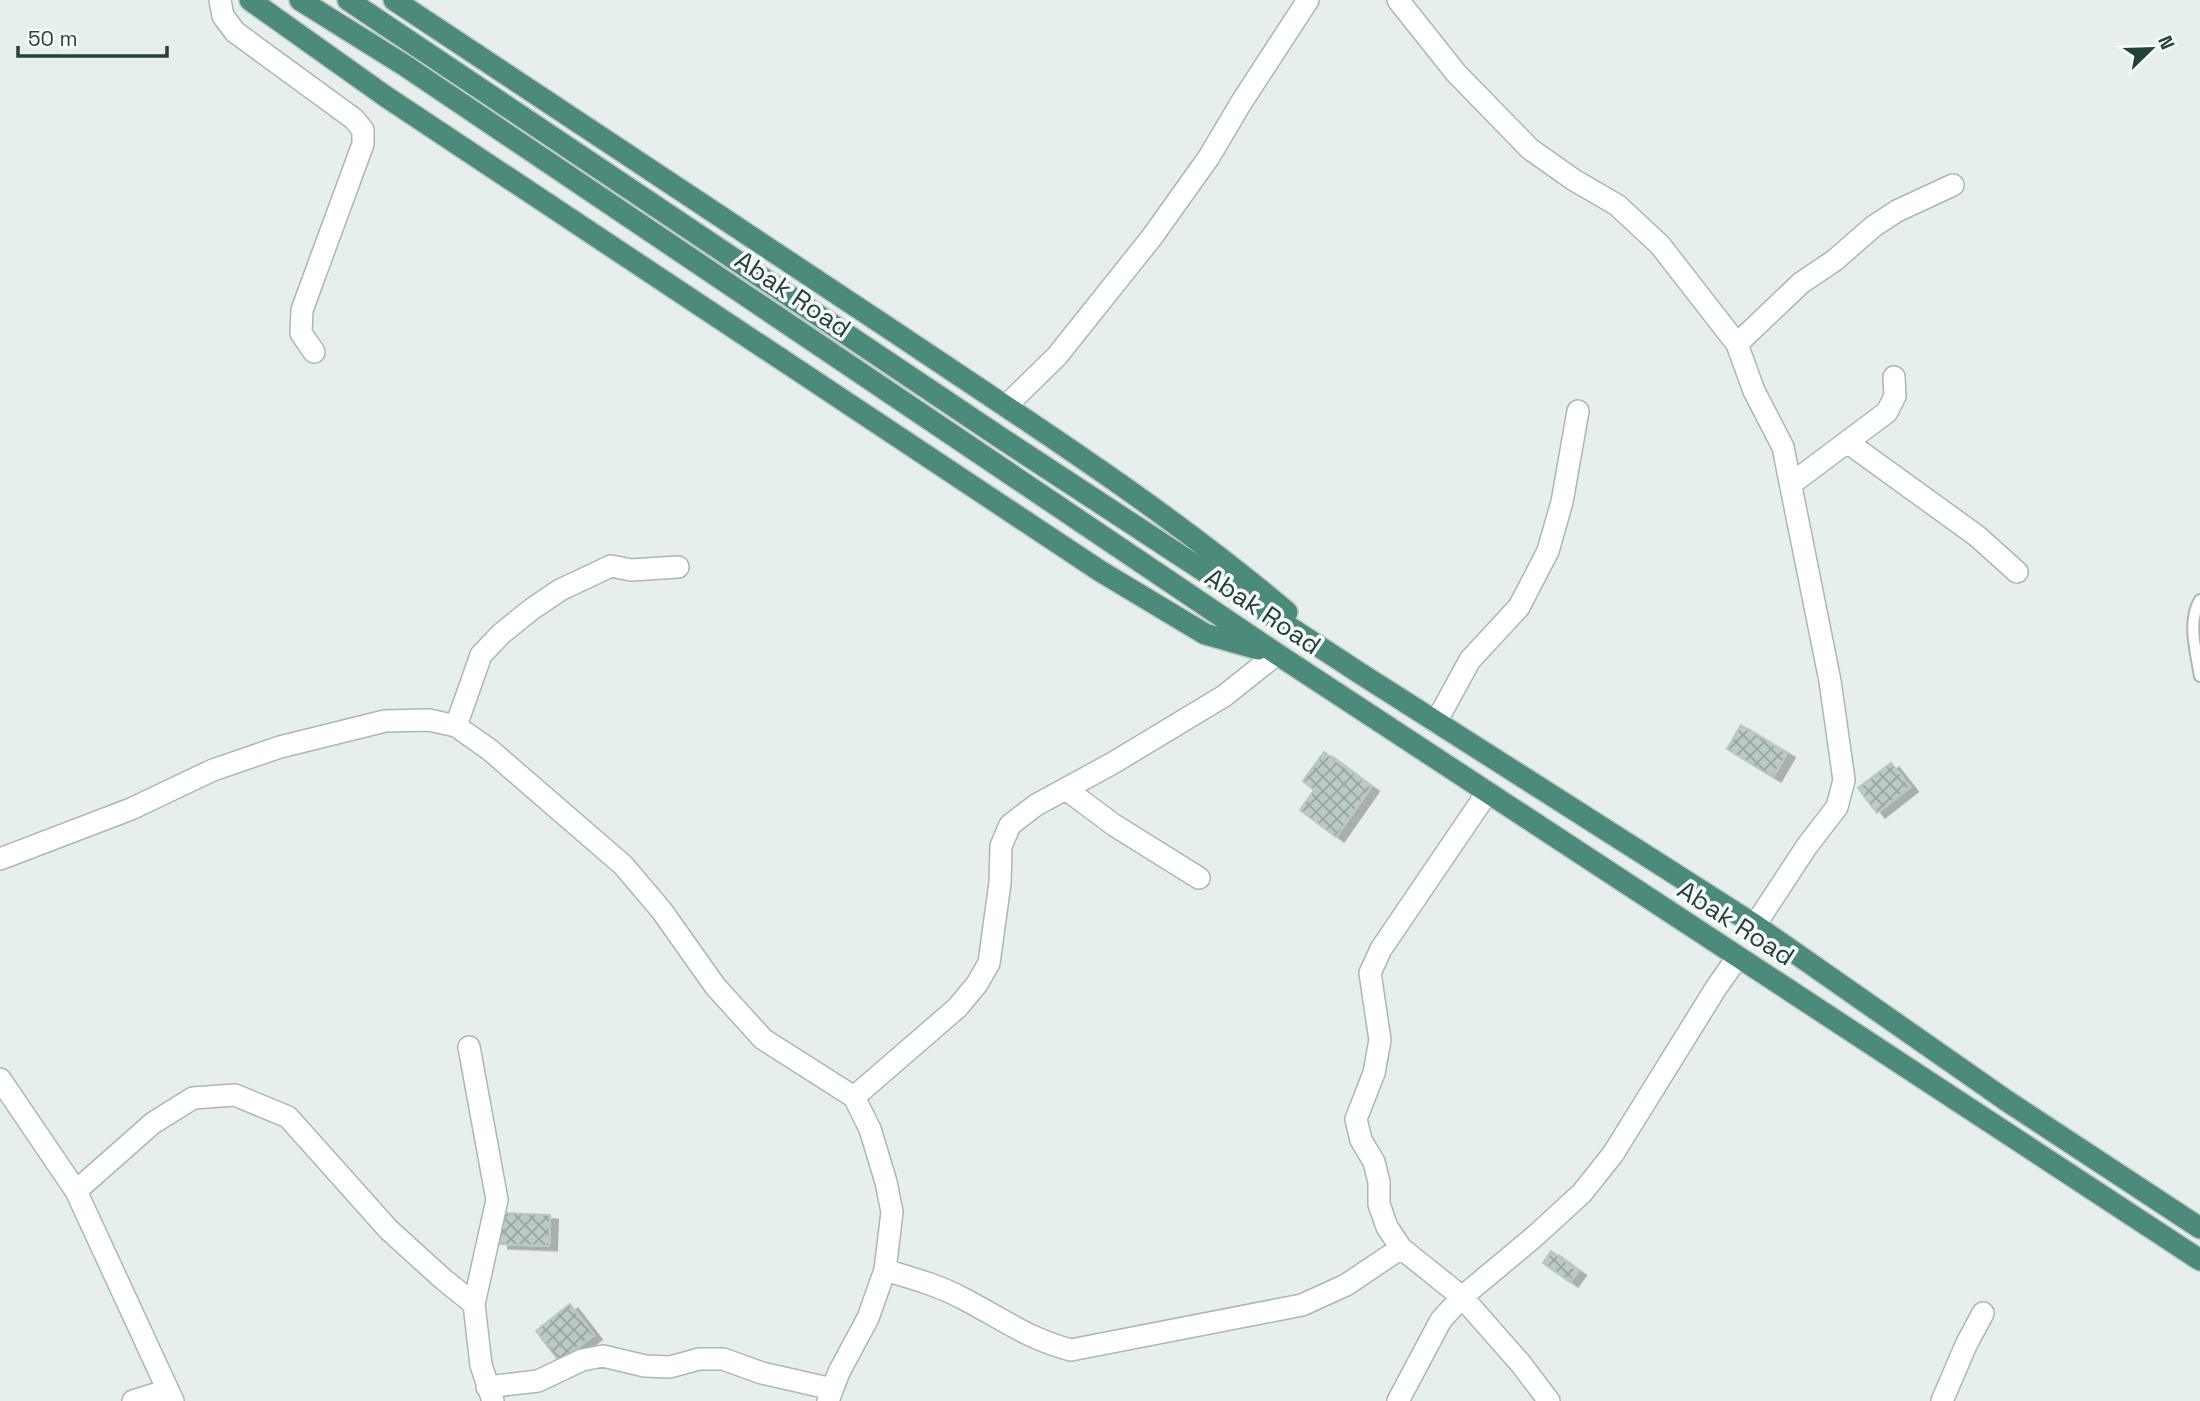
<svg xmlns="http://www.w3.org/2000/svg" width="2200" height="1401" viewBox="0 0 2200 1401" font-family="'Space Grotesk',sans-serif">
	<defs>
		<pattern id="building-cross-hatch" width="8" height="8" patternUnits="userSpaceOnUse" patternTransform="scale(1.75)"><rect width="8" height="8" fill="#bbcac4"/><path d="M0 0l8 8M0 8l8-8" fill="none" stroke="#98a6a0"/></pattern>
		<filter id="shadow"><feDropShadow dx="8" dy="4.5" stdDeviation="0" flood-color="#0004"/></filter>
	</defs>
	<rect width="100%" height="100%" fill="#e6efeb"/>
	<path fill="url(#building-cross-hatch)" stroke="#b8c9c2" stroke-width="2" filter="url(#shadow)" d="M1741,725L1787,753L1773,777L1727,749Z
		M1324,752L1371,787L1336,837L1300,810L1314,790L1303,781Z
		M1891,763L1910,787L1877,813L1858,788Z
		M501,1213L550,1215L549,1246L500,1244Z
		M1551,1251L1578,1271L1570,1282L1543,1263Z
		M570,1304L594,1335L559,1361L536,1331Z"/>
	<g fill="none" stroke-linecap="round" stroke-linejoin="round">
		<g stroke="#a8b8b2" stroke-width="14">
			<path id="service" d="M2200,600C2187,621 2196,652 2200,676"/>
		</g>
		<g stroke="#a8b8b2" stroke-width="24">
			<path id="minor" d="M220,0L223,16L235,32L354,119L363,130V144L302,310L301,333L314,352
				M1398,0L1456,73L1530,149L1574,180L1617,205L1660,245L1737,344L1754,391L1783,447L1830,681L1844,780L1837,807L1807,846L1755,925
				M1737,344L1801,283L1835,260L1874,226L1897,211L1953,185
				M1006,406L1057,356L1152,237L1209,157L1241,103L1308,0
				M1847,442L1977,536L2017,572
				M1791,484L1887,412L1895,396L1894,377
				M1436,722L1470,660L1519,607L1548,551L1562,502L1578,411
				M456,726L481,655L501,634L532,609L560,590L611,566L631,570L678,567
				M1067,790L1114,825L1199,878
				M1487,793L1381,949L1370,973L1380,1040L1374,1073L1356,1119L1361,1140L1374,1162L1379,1182V1204L1387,1227L1401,1248L1462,1297L1521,1364L1549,1401
				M0,859L131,809L213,770L280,747L385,721L429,720L456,726L490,750L623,865L662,911L715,986L763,1039L854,1097L870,1129L886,1182L892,1212L885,1270L868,1318L839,1372L828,1401
				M469,1047L497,1200L474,1304L481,1365L493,1401
				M0,1079L76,1191L173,1401
				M854,1097L957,1008L977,984L989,963L1000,883L1001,846L1010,825L1036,805L1113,763L1224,696L1277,654
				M76,1191L153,1123L193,1098L235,1095L288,1117L389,1230L443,1279L474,1304
				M885,1270C911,1278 938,1285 962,1298C1001,1318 1028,1339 1071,1350L1302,1305L1346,1285L1401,1248
				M487,1387L538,1381L582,1360L603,1356L645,1366L670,1367L699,1359H723L762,1373L832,1389
				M133,1401L168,1390
				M1398,1401L1441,1320L1462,1297L1534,1237L1582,1193L1613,1154L1716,988L1737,958
				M1942,1401L1966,1345L1983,1313"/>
		</g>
		<g stroke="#c2cac8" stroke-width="24">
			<path id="trunk" d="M250,0L385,96L1100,571L1205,634L1258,649
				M300,0L404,65L1277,654L2200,1260
				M348,0L1004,440L1358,672L1755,925L2007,1101L2200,1228
				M394,0C561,110 727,221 893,331C1027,421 1164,508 1287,612"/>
		</g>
		<use href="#service" stroke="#fff" stroke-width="10"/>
		<use href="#minor" stroke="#fff" stroke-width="21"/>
		<use href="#trunk" stroke="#4c8a7c" stroke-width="21"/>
	</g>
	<g text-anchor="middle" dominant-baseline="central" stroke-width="7" stroke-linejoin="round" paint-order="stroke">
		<g font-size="26" fill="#24423a" stroke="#f7fbf9">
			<text transform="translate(793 294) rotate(34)">Abak Road</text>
			<text transform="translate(1263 611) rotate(34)">Abak Road</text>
			<text transform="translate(1736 923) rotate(33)">Abak Road</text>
		</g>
	</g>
	<g transform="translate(2151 49) rotate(67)" stroke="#f7fbf9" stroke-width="5" paint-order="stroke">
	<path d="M0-5L12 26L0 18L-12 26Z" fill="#24423a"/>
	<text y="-10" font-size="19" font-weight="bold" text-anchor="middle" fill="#24423a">N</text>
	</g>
	<path d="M18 46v10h149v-10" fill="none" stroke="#24423a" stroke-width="3.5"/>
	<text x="28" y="46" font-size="21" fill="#24423a" stroke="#f7fbf9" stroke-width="5" paint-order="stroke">50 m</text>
</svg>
